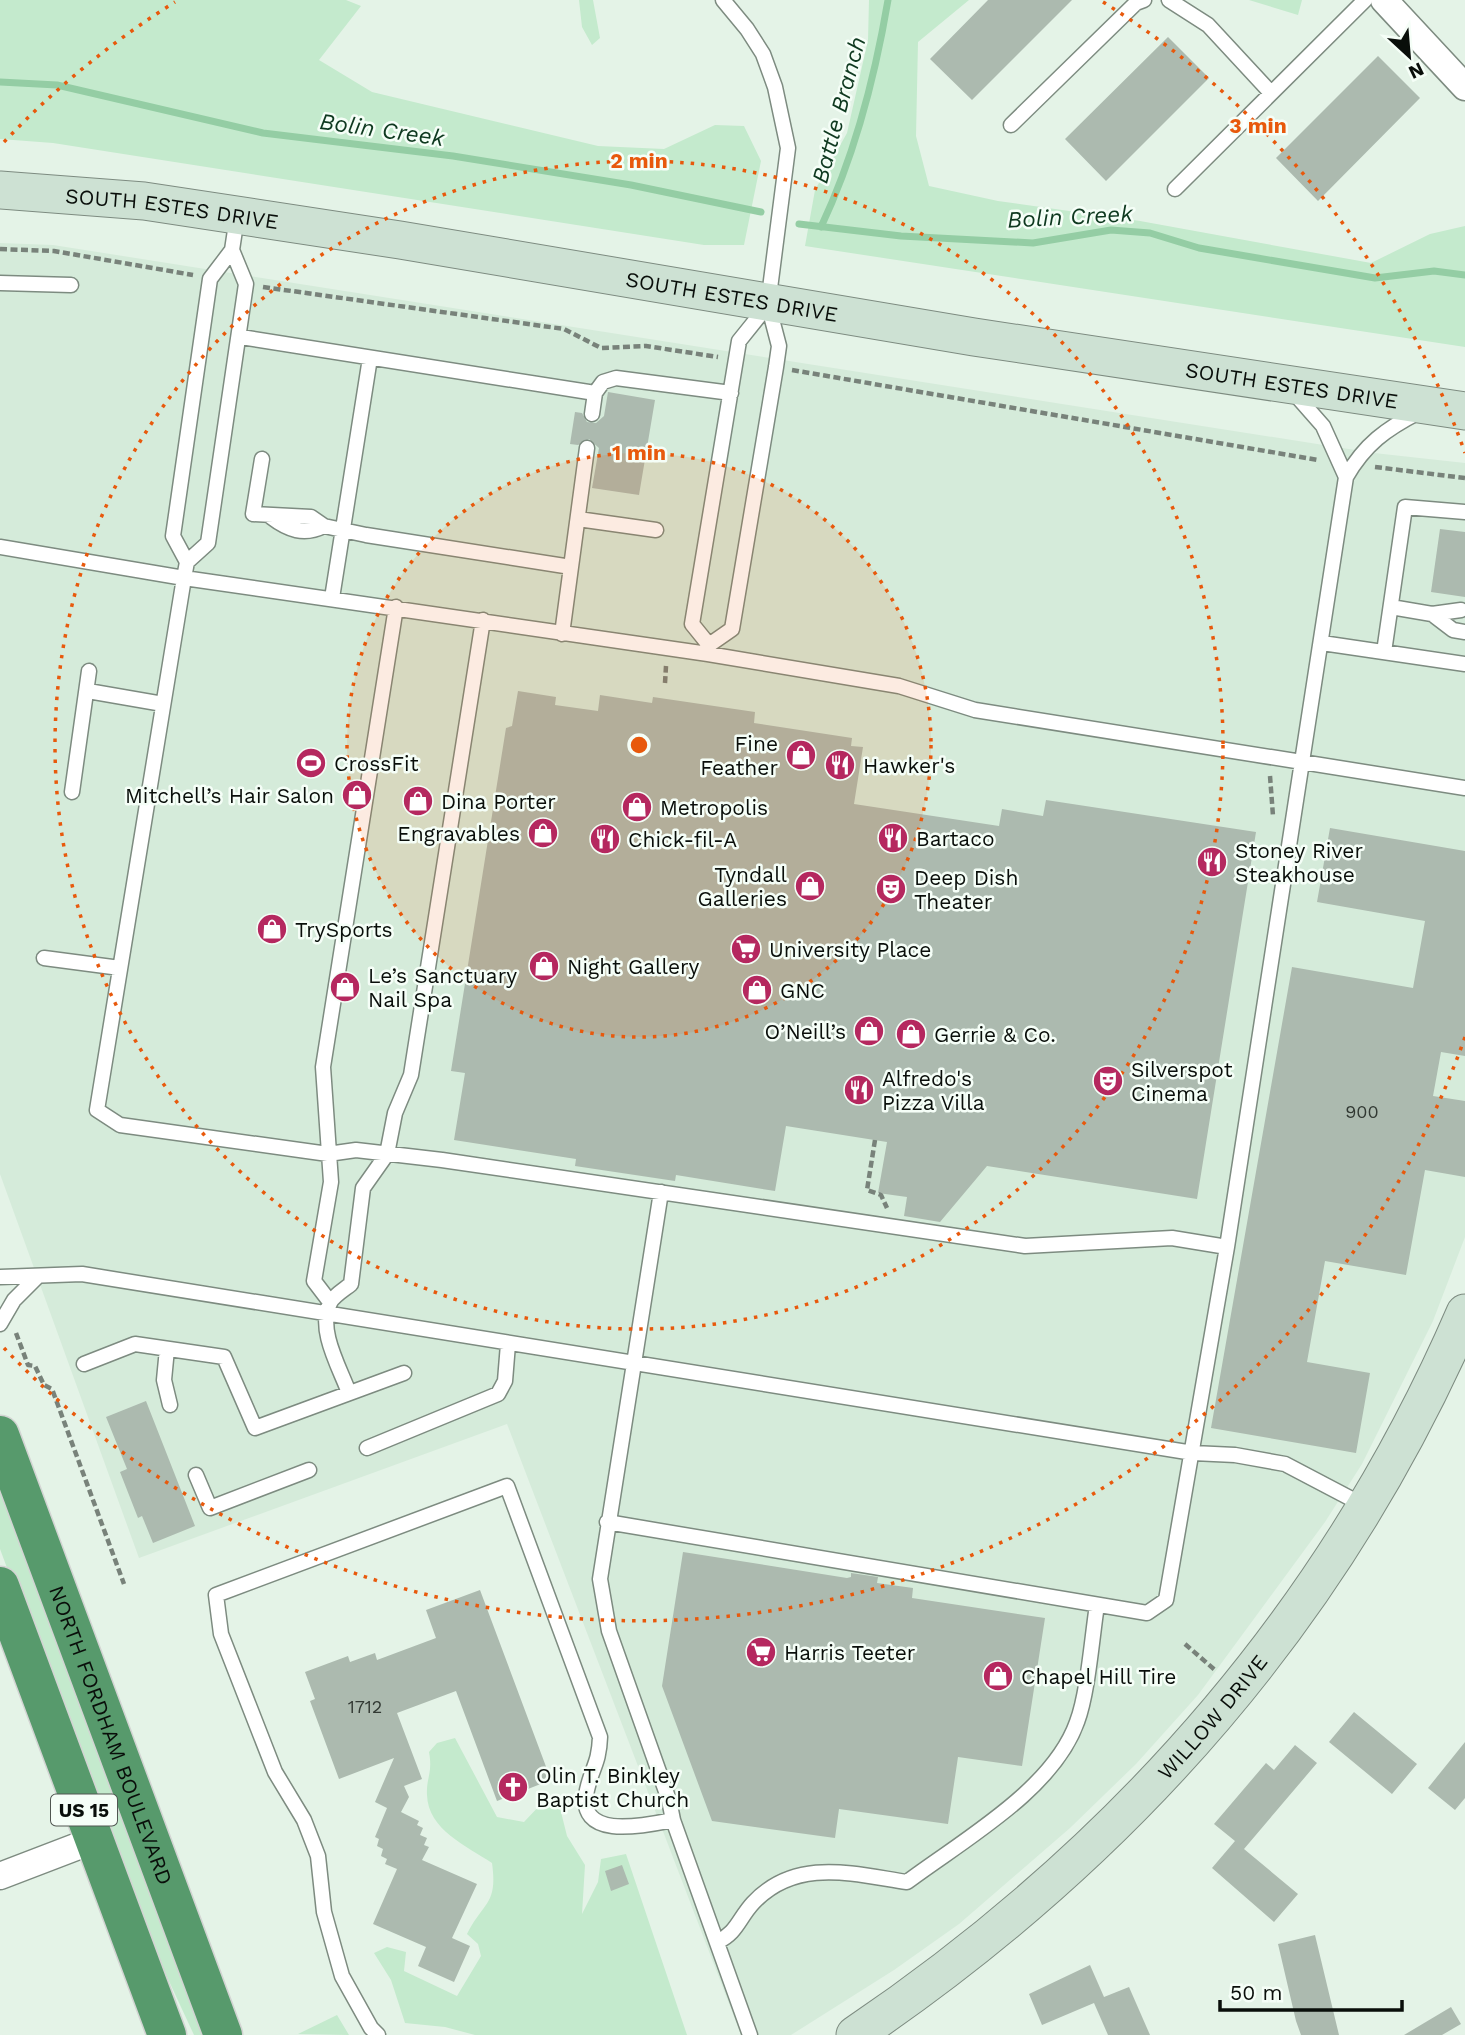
<svg xmlns="http://www.w3.org/2000/svg" width="1465" height="2035" viewBox="0 0 1465 2035" font-family="'Work Sans',sans-serif">
	<rect width="100%" height="100%" fill="#e4f3e7"/>
	<path fill="#d5ebda" d="M0,243L53,245L1374,453L1465,463V1237L1433,1321L1362,1464L1325,1522L1198,1695L1136,1764L1070,1828L959,1924L894,1970L791,2035H741L507,1424L139,1558L0,1174Z"/>
	<path fill="#c4eacd" d="M0,0H346L361,6L319,60L372,92L598,146L664,149L715,125L744,126L761,161L744,245H704L53,143L0,139Z
		M579,0H593L600,38L592,45L582,27Z
		M869,0H969L918,42L916,136L929,186L998,201L1140,221L1371,263L1430,234L1465,226V347L805,246L815,190L847,133L868,40Z
		M1249,0H1302L1298,15Z
		M0,1471L209,2035H194L129,1895L0,1549Z
		M455,1738L497,1817L524,1822L542,1803L559,1804L567,1836L585,1865L582,1914L598,1882L601,1859L626,1854L687,2035H475L445,2027L405,2023L391,1980L374,1953L387,1947L406,1952L404,1971L457,1996L481,1956L478,1944L467,1934C483,1902 498,1905 492,1863C467,1846 428,1830 427,1795C426,1778 433,1773 429,1752L437,1743Z
		M337,2015L349,2035L298,2034Z"/>
	<g fill="none" stroke-linecap="round" stroke-linejoin="round">
		<path stroke="#94cda4" stroke-width="7" d="M0,82L57,85L263,133L453,156L631,185L761,212
			M799,224L901,236L1033,243L1111,230L1150,233L1199,248L1375,278L1434,271L1465,275
			M821,227C854,157 875,77 888,0"/>
	</g>
	<path fill="#acbaaf" d="M988,0H1072L972,100L930,59Z
		M1168,37L1209,78L1106,181L1065,139Z
		M1378,56L1420,98L1318,201L1276,158Z
		M608,392L655,400L639,495L592,488L599,448L589,439L578,445L570,444L575,412L582,413L587,422L596,423L604,416Z
		M1440,529L1465,532V597L1431,592Z
		M518,691L556,697L555,705L598,711L600,695L652,703L653,697L755,712L754,723L852,738L851,746L863,747L854,804L999,826L1002,809L1043,816L1046,800L1256,832L1197,1199L987,1166L940,1222L904,1216L907,1197L878,1193L887,1142L786,1126L775,1191L676,1175L675,1181L575,1166L576,1159L454,1140L465,1073L451,1071L506,728L512,726Z
		M1330,828L1465,851V1056L1441,1052L1433,1096L1465,1101V1177L1425,1170L1406,1275L1325,1261L1307,1362L1370,1373L1356,1453L1211,1428L1292,967L1413,988L1425,921L1317,902Z
		M146,1401L195,1526L153,1543L142,1516L138,1518L120,1472L127,1469L106,1417Z
		M683,1552L847,1578L851,1577V1573L878,1577L877,1583L913,1588L912,1598L1045,1618L1022,1766L958,1757L948,1824L839,1809L835,1838L712,1821L662,1686Z
		M480,1590L551,1780L497,1801L456,1691L397,1713L422,1779L404,1786L409,1797L401,1812L419,1821L417,1825L423,1828L420,1835L427,1838L424,1845L429,1847L422,1860L477,1884L452,1938L470,1946L454,1982L418,1966L426,1947L373,1924L397,1869L385,1864L387,1859L381,1856L383,1849L377,1846L379,1839L375,1837L387,1808L375,1802L394,1758L339,1779L310,1701L315,1699L305,1672L348,1656L350,1662L375,1653L377,1660L436,1638L426,1610Z
		M1354,1712L1417,1764L1392,1794L1329,1742Z
		M1465,1742V1798L1455,1810L1428,1788Z
		M1295,1745L1317,1763L1244,1849L1298,1894L1274,1922L1212,1868L1235,1841L1214,1824L1266,1763L1274,1770Z
		M622,1865L629,1884L611,1891L605,1871Z
		M1315,1935L1339,2035H1301L1296,2021L1278,1944Z
		M1090,1965L1104,1997L1129,1987L1150,2035H1108L1094,2003L1042,2025L1029,1994Z
		M1451,2007L1461,2024L1442,2035H1404Z"/>
	<g fill="none" stroke-linecap="round" stroke-linejoin="round">
		<g stroke="#7d8b80" stroke-width="17">
			<path id="lane" d="M1169,0L1208,25L1271,93
				M1011,125L1136,3L1144,0
				M1175,189L1365,0
				M0,283L71,285
				M768,305L739,341L692,624L709,645L708,654L899,686L975,710L1465,788
				M241,337L595,393L603,382L616,378L731,393
				M1294,393L1323,426L1346,477
				M592,414L595,393
				M262,459L253,514L311,517L324,526L366,535L571,567
				M271,517C288,530 304,536 324,526
				M578,519L656,530
				M0,547L184,578L187,562L208,543L246,284L232,250
				M187,562L173,536L210,279L232,250L237,217
				M332,598L370,358
				M1391,607L1432,614L1461,610
				M1432,614L1453,630L1465,632
				M562,634L587,448
				M1322,643L1465,664
				M709,645L732,629L776,367L779,346L768,304L788,148L775,87L763,54L747,29L723,0
				M1384,652L1405,507L1465,512
				M708,654L184,578L97,1110L120,1125L328,1154L356,1150L442,1160L1025,1246L1172,1238L1227,1247
				M88,691L163,704
				M72,792L89,671
				M44,958L120,968
				M661,1192L600,1579L609,1631L669,1800L673,1820L750,2035
				M0,1277L82,1274L1193,1453L1235,1455L1285,1464L1365,1506
				M330,1302L314,1281L331,1182L323,1067L396,607
				M0,1324L14,1300L37,1277
				M167,1349L164,1380L170,1405
				M84,1364L135,1344L224,1357L255,1428L404,1373
				M349,1393C340,1368 317,1330 330,1303C333,1296 345,1289 351,1284L363,1188L387,1154L395,1113L411,1075L483,620
				M367,1448L498,1394L505,1381L508,1344
				M196,1475L210,1508L309,1470
				M607,1522L1147,1613L1166,1600L1227,1247L1346,477C1365,444 1386,429 1419,412
				M717,1942C737,1933 739,1918 753,1903C796,1857 853,1874 907,1882C963,1840 1053,1790 1077,1722C1088,1693 1092,1637 1097,1605
				M378,2035L371,2028L342,1976L324,1912L318,1856L304,1820L275,1772L221,1634L216,1595L507,1486L600,1737C599,1764 592,1767 587,1790C575,1842 647,1825 673,1820"/>
		</g>
		<g stroke="#7d8b80" stroke-width="29">
			<path id="street" d="M1384,0L1465,87
				M0,1876L94,1840"/>
		</g>
		<g stroke="#7d8b80" stroke-width="39">
			<g id="secondary">
				<path id="s1" d="M0,190L144,201L400,240L974,337L1465,411"/>
				<path id="s2" d="M855,2035C1125,1852 1335,1614 1465,1313"/>
			</g>
		</g>
		<g stroke="#d3d4d3" stroke-width="41">
			<g id="highway">
				<path id="s3" d="M0,1435L223,2035"/>
				<path d="M0,1586L167,2035"/>
			</g>
		</g>
		<path stroke="#78827a" stroke-width="4.5" stroke-dasharray="7 3.5" stroke-linecap="butt" d="M0,249L54,251L193,275
			M263,287L564,329L601,348L646,346L718,357
			M792,370L1318,460
			M1375,467L1465,478
			M665,683L666,666
			M1270,776L1273,816
			M875,1140L867,1190L881,1195L887,1208
			M16,1333L28,1365L35,1366L44,1385L52,1389L124,1584
			M1185,1644L1215,1670"/>
		<use href="#lane" stroke="#fff" stroke-width="14"/>
		<use href="#street" stroke="#fff" stroke-width="26"/>
		<use href="#secondary" stroke="#cde1d3" stroke-width="37"/>
		<use href="#highway" stroke="#579a6c" stroke-width="38"/>
	</g>
	<circle cx="639" cy="745" r="292" fill="#e8590c" fill-opacity=".12"/>
	<g fill="none" stroke="#e8590c" stroke-width="3.5" stroke-dasharray="3.5 7">
		<circle cx="639" cy="745" r="292"/>
		<circle cx="639" cy="745" r="584"/>
		<path d="M1465 1037A876 876 0 0 1 4 1348M4 142A876 876 0 0 1 175 2M1103 2A876 876 0 0 1 1465 453"/>
	</g>
	<defs>
		<g id="shop-disc" transform="scale(1.575)"><circle r="9.5" fill="#b5285f" stroke="#f5fef7"/><path d="M-5-2.5h2.3a2.7 3.5 0 0 1 5.4 0H5L5.5 6h-11ZM-1.5-2.5h3a1.5 2.3 0 0 0-3 0Z" fill="#fff"/></g>
		<g id="stadium-disc" transform="scale(1.575)"><circle r="9.5" fill="#b5285f" stroke="#f5fef7"/><path d="M0-5a6.5 5 0 1 0 0 10a6.5 5 0 1 0 0-10ZM-3.5-1.8h7v3.6h-7Z" fill="#fff"/></g>
		<g id="restaurant-disc" transform="scale(1.575)"><circle r="9.5" fill="#b5285f" stroke="#f5fef7"/><path d="M-5-6h1v4h1v-4h1v4h1v-4h1v5L-1.5 .5V6h-2V.5L-5-1ZM5-6V6H3V1.5H1.5Q1.5-4 5-6Z" fill="#fff"/></g>
		<g id="theatre-disc" transform="scale(1.575)"><circle r="9.5" fill="#b5285f" stroke="#f5fef7"/><path d="M-5-5.5Q0-4 5-5.5V0Q5 5 0 6Q-5 5-5 0ZM-3.3-2.5H-1v1.5H-3.3ZM1-2.5H3.3v1.5H1ZM-2.8 1Q0 5.5 2.8 1Z" fill="#fff"/></g>
		<g id="supermarket-disc" transform="scale(1.575)"><circle r="9.5" fill="#b5285f" stroke="#f5fef7"/><path d="M-6-5.5h2.5l.6 2H6L4.5 2H-2.5L-4.4-4H-6ZM-1.5 3.2a1.3 1.3 0 1 0 .1 0ZM3 3.2a1.3 1.3 0 1 0 .1 0Z" fill="#fff"/></g>
		<g id="church-disc" transform="scale(1.575)"><circle r="9.5" fill="#b5285f" stroke="#f5fef7"/><path d="M-1.2-6h2.4v3.5h3.3v2.4h-3.3V6h-2.4V-.1h-3.3v-2.4h3.3Z" fill="#fff"/></g>
	</defs>
	<g fill-rule="evenodd">
		<use href="#shop-disc" x="801" y="755"/>
		<use href="#stadium-disc" x="311" y="763"/>
		<use href="#restaurant-disc" x="840" y="765"/>
		<use href="#shop-disc" x="357" y="795"/>
		<use href="#shop-disc" x="418" y="801"/>
		<use href="#shop-disc" x="637" y="807"/>
		<use href="#shop-disc" x="543" y="833"/>
		<use href="#restaurant-disc" x="893" y="838"/>
		<use href="#restaurant-disc" x="605" y="839"/>
		<use href="#restaurant-disc" x="1212" y="862"/>
		<use href="#shop-disc" x="810" y="886"/>
		<use href="#theatre-disc" x="891" y="889"/>
		<use href="#shop-disc" x="272" y="929"/>
		<use href="#supermarket-disc" x="746" y="949"/>
		<use href="#shop-disc" x="544" y="966"/>
		<use href="#shop-disc" x="345" y="987"/>
		<use href="#shop-disc" x="757" y="990"/>
		<use href="#shop-disc" x="869" y="1031"/>
		<use href="#shop-disc" x="911" y="1034"/>
		<use href="#theatre-disc" x="1108" y="1081"/>
		<use href="#restaurant-disc" x="859" y="1090"/>
		<use href="#supermarket-disc" x="761" y="1652"/>
		<use href="#shop-disc" x="998" y="1676"/>
		<use href="#church-disc" x="513" y="1787"/>
	</g>
	<g text-anchor="middle" dominant-baseline="central" stroke-width="5" stroke-linejoin="round" paint-order="stroke">
		<g font-size="18" fill="#323933">
			<text x="1362" y="1111">900</text>
			<text x="365" y="1706">1712</text>
		</g>
		<rect fill="#f5fef7" stroke="#505651" stroke-width="2" x="51" y="1794.5" width="66" height="31" rx="5"/>
		<g font-size="19" font-weight="bold" fill="#090e0a">
			<text x="84" y="1810">US 15</text>
		</g>
		<g font-size="21" fill="#090e0a" stroke="#f5fef7">
			<text stroke="none"><textPath href="#s1" startOffset="173">SOUTH ESTES DRIVE</textPath></text>
			<text stroke="none"><textPath href="#s1" startOffset="740">SOUTH ESTES DRIVE</textPath></text>
			<text stroke="none"><textPath href="#s1" startOffset="1307">SOUTH ESTES DRIVE</textPath></text>
			<text stroke="none"><textPath href="#s2" startOffset="480">WILLOW DRIVE</textPath></text>
			<text stroke="none"><textPath href="#s3" startOffset="320">NORTH FORDHAM BOULEVARD</textPath></text>
		</g>
		<g font-size="21" fill="#090e0a" stroke="#f5fef7" text-anchor="start">
			<text x="778" y="743" text-anchor="end">Fine<tspan x="778" dy="24">Feather</tspan></text>
			<text x="334" y="763">CrossFit</text>
			<text x="863" y="765">Hawker's</text>
			<text x="334" y="795" text-anchor="end">Mitchell’s Hair Salon</text>
			<text x="441" y="801">Dina Porter</text>
			<text x="660" y="807">Metropolis</text>
			<text x="520" y="833" text-anchor="end">Engravables</text>
			<text x="916" y="838">Bartaco</text>
			<text x="628" y="839">Chick-fil-A</text>
			<text x="1235" y="850">Stoney River<tspan x="1235" dy="24">Steakhouse</tspan></text>
			<text x="787" y="874" text-anchor="end">Tyndall<tspan x="787" dy="24">Galleries</tspan></text>
			<text x="914" y="877">Deep Dish<tspan x="914" dy="24">Theater</tspan></text>
			<text x="295" y="929">TrySports</text>
			<text x="769" y="949">University Place</text>
			<text x="567" y="966">Night Gallery</text>
			<text x="368" y="975">Le’s Sanctuary<tspan x="368" dy="24">Nail Spa</tspan></text>
			<text x="780" y="990">GNC</text>
			<text x="846" y="1031" text-anchor="end">O’Neill’s</text>
			<text x="934" y="1034">Gerrie &amp; Co.</text>
			<text x="1131" y="1069">Silverspot<tspan x="1131" dy="24">Cinema</tspan></text>
			<text x="882" y="1078">Alfredo's<tspan x="882" dy="24">Pizza Villa</tspan></text>
			<text x="784" y="1652">Harris Teeter</text>
			<text x="1021" y="1676">Chapel Hill Tire</text>
			<text x="536" y="1775">Olin T. Binkley<tspan x="536" dy="24">Baptist Church</tspan></text>
		</g>
		<g font-size="23" font-style="italic" fill="#0e391f" stroke="#f5fef7">
			<text transform="translate(839 110) rotate(-75)">Battle Branch</text>
			<text transform="translate(382 130) rotate(8)">Bolin Creek</text>
			<text transform="translate(1070 217) rotate(-3)">Bolin Creek</text>
		</g>
	</g>
	<circle cx="639" cy="745" r="10" fill="#e8590c" stroke="#f5fef7" stroke-width="3.5"/>
	<g font-size="21" text-anchor="middle" font-weight="bold" fill="#e8590c" stroke="#f5fef7" stroke-width="5" stroke-linejoin="round" paint-order="stroke">
		<text x="1258" y="133">3 min</text>
		<text x="639" y="168">2 min</text>
		<text x="639" y="460">1 min</text>
	</g>
	<g transform="translate(1409 56) rotate(154)" stroke="#f5fef7" stroke-width="5" paint-order="stroke">
	<path d="M0-5L12 26L0 18L-12 26Z" fill="#090e0a"/>
	<text y="-10" font-size="19" font-weight="bold" text-anchor="middle" fill="#090e0a">N</text>
	</g>
	<path d="M1220 2000v10h182v-10" fill="none" stroke="#090e0a" stroke-width="3.5"/>
	<text x="1230" y="2000" font-size="21" fill="#090e0a" stroke="#f5fef7" stroke-width="5" paint-order="stroke">50 m</text>
</svg>
